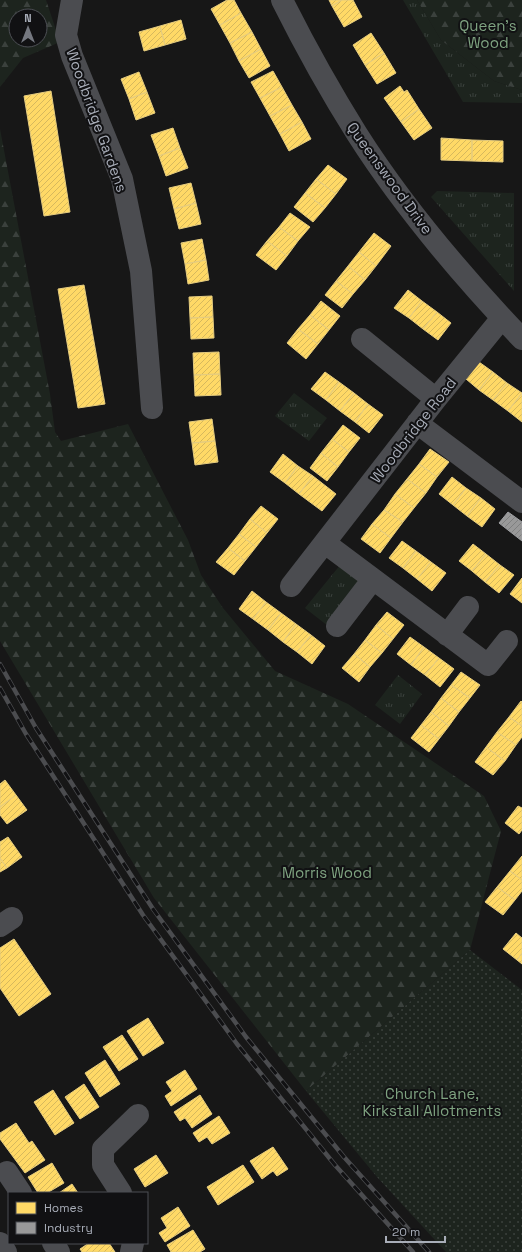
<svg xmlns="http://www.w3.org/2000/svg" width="522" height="1252" viewBox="0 0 522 1252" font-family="'Space Grotesk',sans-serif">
	<defs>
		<pattern id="grass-tufts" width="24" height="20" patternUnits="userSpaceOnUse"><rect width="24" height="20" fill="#1d241e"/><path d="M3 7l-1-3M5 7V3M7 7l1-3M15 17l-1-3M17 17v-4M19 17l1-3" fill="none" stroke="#3b413d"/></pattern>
		<pattern id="forest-firs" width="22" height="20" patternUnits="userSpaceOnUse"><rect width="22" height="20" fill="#1d241e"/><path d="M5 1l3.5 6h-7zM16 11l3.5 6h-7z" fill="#3b413d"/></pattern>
		<pattern id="garden-dots" width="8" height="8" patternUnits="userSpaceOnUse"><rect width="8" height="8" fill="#1d241e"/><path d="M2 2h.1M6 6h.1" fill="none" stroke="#3b413d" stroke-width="1.8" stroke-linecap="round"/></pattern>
		<pattern id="homes-hatch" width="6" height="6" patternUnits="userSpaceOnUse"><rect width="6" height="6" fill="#ffd966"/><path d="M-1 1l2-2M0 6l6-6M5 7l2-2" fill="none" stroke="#d6b85d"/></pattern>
		<pattern id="industry-hatch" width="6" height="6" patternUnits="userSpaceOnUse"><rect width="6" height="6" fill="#999"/><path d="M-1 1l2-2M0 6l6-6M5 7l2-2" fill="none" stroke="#7f8080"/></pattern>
	</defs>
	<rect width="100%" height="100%" fill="#171717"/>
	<path fill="url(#grass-tufts)" d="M403,0H417L441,40L494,81L522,90V103L463,102Z
		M437,191L514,193V291L431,197Z
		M294,393L327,418L309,441L275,416Z
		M341,564L364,582L328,626L305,608Z
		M398,675L422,694L400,724L375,705Z"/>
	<path fill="url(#forest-firs)" fill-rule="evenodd" d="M0,0H46L60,42L23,58L0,87ZM16,16H40V40H16Z
		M417,0H522V90L494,81L441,40Z
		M0,129L50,394L55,432L61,441L128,424L188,540L201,575L223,608L275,671L348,704L484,796L501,831L470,950L306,1091L154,898L0,641Z"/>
	<path fill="url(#garden-dots)" d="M470,950L522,990V1252H446L377,1177L306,1091Z"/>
	<path fill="url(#homes-hatch)" stroke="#e5cc7f" d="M227,0H234L241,13L220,25L211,9Z
		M329,0H342L332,6Z
		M342,0H353L362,17L344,27L332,6Z
		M241,13L252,32L230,43L220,25Z
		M181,20L186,39L165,45L160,26Z
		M160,26L165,45L144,51L139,32Z
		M252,32L261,49L239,61L230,43Z
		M371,33L384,53L365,65L353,45Z
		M261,49L270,66L249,78L239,61Z
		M384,53L396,73L377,84L365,65Z
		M273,71L282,87L260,98L251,82Z
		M139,72L147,92L129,99L121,79Z
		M400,86L404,92L407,90L419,109L401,122L384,98Z
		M282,87L292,105L270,116L260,98Z
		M51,91L70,212L44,216L24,96Z
		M147,92L155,113L136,120L129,99Z
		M292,105L302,122L280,134L270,116Z
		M419,109L432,128L414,140L401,122Z
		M302,122L311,139L289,151L280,134Z
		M173,128L180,148L159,156L151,135Z
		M441,138L472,140V161L441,160Z
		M472,140L503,141V162L472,161Z
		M180,148L188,168L166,176L159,156Z
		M328,165L347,179L336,194L316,179Z
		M316,179L336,194L325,208L305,193Z
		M191,183L196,203L174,209L169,188Z
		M305,193L325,208L313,222L294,207Z
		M196,203L201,224L179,229L174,209Z
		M290,213L310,227L298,241L279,227Z
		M279,227L298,241L287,256L267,241Z
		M374,233L391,246L376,266L359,252Z
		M202,239L206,260L185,264L181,243Z
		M267,241L287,256L276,270L256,255Z
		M359,252L376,266L365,280L348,266Z
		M206,260L209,280L188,284L185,264Z
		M348,266L365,280L353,294L336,281Z
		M336,281L353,294L342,308L325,295Z
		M84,285L105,404L78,408L58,289Z
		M408,290L422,301L409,318L394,308Z
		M212,296L213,317L190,318L189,297Z
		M321,301L340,316L329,330L310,315Z
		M422,301L437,312L423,329L409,318Z
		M437,312L451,323L438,340L423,329Z
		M310,315L329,330L318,344L298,329Z
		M213,317L214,338L191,339L190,318Z
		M298,329L318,344L306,359L287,343Z
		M219,352L220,374L194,375L193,353Z
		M479,362L493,372L479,390L466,379Z
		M325,372L339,382L326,400L311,389Z
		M493,372L507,383L493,400L479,390Z
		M220,374L221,395L195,396L194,375Z
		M339,382L354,393L340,411L326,400Z
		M507,383L522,393L508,411L493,400Z
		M354,393L368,404L355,422L340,411Z
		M522,393V422L508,411Z
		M368,404L383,415L369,433L355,422Z
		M212,419L215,441L192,443L189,422Z
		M343,425L360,438L349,452L332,439Z
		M332,439L349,452L338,467L321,453Z
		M215,441L218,462L195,465L192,443Z
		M430,449L449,462L437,477L419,464Z
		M321,453L338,467L327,481L310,468Z
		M283,454L298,466L285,483L270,472Z
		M419,464L437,477L426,493L407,479Z
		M298,466L313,476L299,494L285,483Z
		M313,476L336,494L322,511L299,494Z
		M452,477L466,488L453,505L439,494Z
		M407,479L426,493L414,508L395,494Z
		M466,488L481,498L467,516L453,505Z
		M395,494L414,508L403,522L384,510Z
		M481,498L495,509L482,527L467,516Z
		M261,506L278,519L267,533L250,519Z
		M384,510L403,522L391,538L372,524Z
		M250,519L267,533L256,547L239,534Z
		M372,524L391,538L380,553L361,539Z
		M239,534L256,547L245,561L228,548Z
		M402,541L416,551L403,568L389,558Z
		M473,544L486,554L472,571L459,561Z
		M228,548L245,561L234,575L216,562Z
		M416,551L431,562L417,579L403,568Z
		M486,554L500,565L485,582L472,571Z
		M431,562L446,573L432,591L417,579Z
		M500,565L514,575L499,593L485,582Z
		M522,578V603L510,594Z
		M252,591L266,602L253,619L239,609Z
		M266,602L281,613L268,630L253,619Z
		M387,612L404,625L393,639L376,625Z
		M281,613L296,624L283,642L268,630Z
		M296,624L311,635L297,652L283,642Z
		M376,625L393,639L382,653L365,640Z
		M311,635L325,646L312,664L297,652Z
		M410,637L424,647L411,665L397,654Z
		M365,640L382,653L370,667L354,654Z
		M424,647L439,658L425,675L411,665Z
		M354,654L370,667L359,682L342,668Z
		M439,658L454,669L440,687L425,675Z
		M461,672L480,685L470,698L451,685Z
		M451,685L470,698L459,712L441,698Z
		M441,698L459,712L449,726L431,712Z
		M521,701L522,702V726L509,717Z
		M431,712L449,726L439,739L421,725Z
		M509,717L522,726V737L516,745L497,732Z
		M421,725L439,739L429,752L411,738Z
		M497,732L516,745L505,761L486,747Z
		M486,747L505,761L493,775L475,762Z
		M5,780L16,795L0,807V784Z
		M16,795L27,810L7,824L0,815V807Z
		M518,806L522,808V830L519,834L505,823Z
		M8,837L22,857L7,868L0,858V842Z
		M522,856V880L510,871Z
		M0,858L7,868L0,872Z
		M510,871L522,880V891L515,900L497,887Z
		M497,887L515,900L503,915L485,902Z
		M516,933L522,938V953L517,960L503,949Z
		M14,939L51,994L19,1016L0,988V948Z
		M522,953V964L517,960Z
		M148,1018L164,1043L143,1056L127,1031Z
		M122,1035L138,1059L119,1071L103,1047Z
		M105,1060L120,1084L100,1097L85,1073Z
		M185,1070L197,1089L171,1106L165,1096L172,1091L166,1082Z
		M84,1084L99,1107L80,1119L65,1097Z
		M53,1090L74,1123L55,1135L34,1102Z
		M200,1095L212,1114L192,1128L185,1118L180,1121L174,1112Z
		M219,1116L230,1133L212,1144L207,1137L199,1142L193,1133Z
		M16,1123L29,1143L32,1141L45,1160L25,1173L0,1139V1133Z
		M273,1147L288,1169L277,1176L273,1171L262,1179L250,1161Z
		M156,1155L168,1173L145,1187L134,1169Z
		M52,1163L64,1183L47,1193H38L28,1177Z
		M243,1165L254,1182L218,1205L207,1187Z
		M72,1184L78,1193H59Z
		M178,1207L190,1226L165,1242L159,1233L167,1228L161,1218Z
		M193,1230L205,1249L200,1252H171L167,1245Z
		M89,1243H109L115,1252H82L80,1249Z"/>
	<path fill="url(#industry-hatch)" stroke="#9e9fa2" d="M508,512L522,522V541L499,523Z"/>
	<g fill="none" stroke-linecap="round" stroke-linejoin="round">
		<path stroke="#4b4c50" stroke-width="22" d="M72,0L66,35L72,56L122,179L141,271L152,408
			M282,0C305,46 330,91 357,134C404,208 462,276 522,339
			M362,339L436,399
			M417,423L522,502
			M325,543L488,665L507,641
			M291,586L436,399L502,318
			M337,626L373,579
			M447,635L468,607
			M0,926L12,918
			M7,1172L21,1193
			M121,1193L103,1165V1149L138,1115
			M0,1243L6,1252
			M53,1243L59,1252
			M131,1252L133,1243"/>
		<g stroke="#4b4c4f" stroke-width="4.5">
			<path id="rail" d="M0,664L36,728L153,909L246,1037L344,1157L429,1252
				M0,688L26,734L143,915L237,1044L335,1165L413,1252"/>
		</g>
		<use href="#rail" stroke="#111113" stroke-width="3" stroke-dasharray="9" stroke-linecap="butt"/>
	</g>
	<g text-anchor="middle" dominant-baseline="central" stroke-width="4" stroke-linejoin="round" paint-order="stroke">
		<g font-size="15" fill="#7fa381" stroke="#111113">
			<text x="488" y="25">Queen's<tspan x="488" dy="17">Wood</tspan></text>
			<text x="327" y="872">Morris Wood</text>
			<text x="432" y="1093">Church Lane,<tspan x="432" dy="17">Kirkstall Allotments</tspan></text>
		</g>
		<g font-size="15" fill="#a8adb8" stroke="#111113">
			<text transform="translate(97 120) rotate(70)">Woodbridge Gardens</text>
			<text transform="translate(390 178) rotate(54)">Queenswood Drive</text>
			<text transform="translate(413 430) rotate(-52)">Woodbridge Road</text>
		</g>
	</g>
	<rect x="8" y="1192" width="140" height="52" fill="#111113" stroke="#4d4f55"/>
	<rect x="16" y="1202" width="20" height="12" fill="#ffd966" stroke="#4d4f55"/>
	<text x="44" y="1212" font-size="12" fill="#a8adb8">Homes</text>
	<rect x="16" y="1222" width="20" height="12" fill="#999999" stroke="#4d4f55"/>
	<text x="44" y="1232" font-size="12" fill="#a8adb8">Industry</text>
	<g transform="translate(28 28)"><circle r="19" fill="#111113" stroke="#4d4f55"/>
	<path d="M0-3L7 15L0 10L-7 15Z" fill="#757880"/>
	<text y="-6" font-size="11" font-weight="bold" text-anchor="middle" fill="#a8adb8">N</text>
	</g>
	<path d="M386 1236v6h59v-6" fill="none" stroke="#a8adb8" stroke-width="2"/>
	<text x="392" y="1236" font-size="12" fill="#a8adb8" stroke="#111113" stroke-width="3" paint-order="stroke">20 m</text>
</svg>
